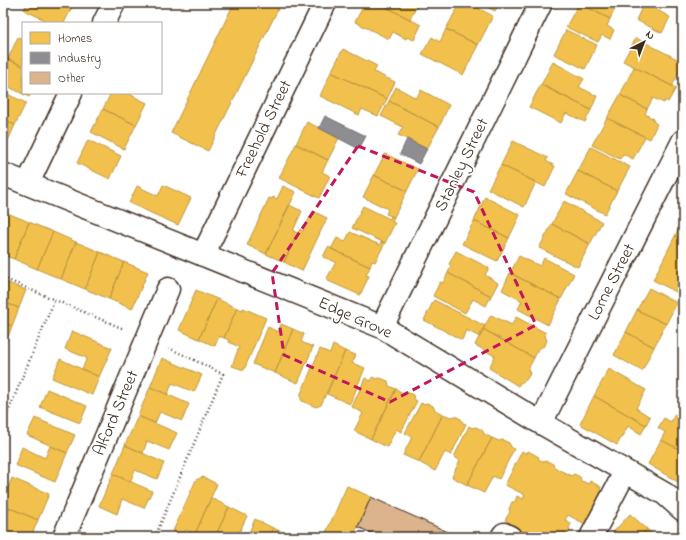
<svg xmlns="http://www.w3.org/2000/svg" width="686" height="540" viewBox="0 0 686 540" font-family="'Indie Flower',sans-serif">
	<rect width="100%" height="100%" fill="#fff"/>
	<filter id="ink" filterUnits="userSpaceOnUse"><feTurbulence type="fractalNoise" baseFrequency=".025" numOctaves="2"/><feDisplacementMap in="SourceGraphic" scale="8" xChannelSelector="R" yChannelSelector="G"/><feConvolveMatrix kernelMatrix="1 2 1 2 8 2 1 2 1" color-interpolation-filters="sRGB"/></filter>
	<g filter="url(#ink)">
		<path fill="#f2c14e" stroke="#bb9440" d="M27,3H74L64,23H51L24,10Z
			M234,3H281L208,151L171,133Z
			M365,3H378L421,25L414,40L407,37L406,39L393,32L389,39L355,22Z
			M378,3H416L418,4L410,19Z
			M460,3H468L493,16L478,45L446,29Z
			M479,3H499L495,11Z
			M579,3H618L610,19Z
			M579,3L610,19L607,26L614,30L610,39L602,35L598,42L566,27Z
			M644,3L670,17L662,33L636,20Z
			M446,29L478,45L463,75L422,54L432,37L440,42Z
			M566,30L597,45L585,69L554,54Z
			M18,37L23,40V66L8,59Z
			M636,38L683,62V64L672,86L623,61Z
			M343,49L377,66L374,72L395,82L387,99L331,72Z
			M8,59L23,66V93H31L29,97L3,84V68Z
			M553,62L584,79L579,87L597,96L591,110L541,85Z
			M634,67L676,88L668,102L665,100L664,103L653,98L647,109L620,95Z
			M331,72L387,99L378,116L362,109L359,115L320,96Z
			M541,84L591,110L585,122L566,113L561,123L529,107Z
			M396,87L416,98L421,90L449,105L439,127L389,101Z
			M3,92L26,103L15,125L3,119Z
			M111,93H127L147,103L136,125L103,109Z
			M620,95L647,109L645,114L654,119L653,121L657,124L650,139L607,118Z
			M389,101L439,127L427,149L398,135L403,127L381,116Z
			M103,109L136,125L124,149L91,132Z
			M607,118L645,137L633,159L623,154L620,159L592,145Z
			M3,119L15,125L5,147L3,146Z
			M307,122L339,138L328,160L296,144Z
			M88,140L121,156L110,179L77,163Z
			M513,141L548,158L546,161L555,166L545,187L501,165Z
			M296,144L328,160L322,172L330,176L319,198L279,178Z
			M591,147L630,167L617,191L578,171Z
			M385,154L418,169L407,191L374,175Z
			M501,165L536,182L524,207L488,189Z
			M578,171L617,191L605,214L566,194Z
			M374,175L407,191L394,217L386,214L388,209L363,197Z
			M163,185L191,198L178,225L129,203L137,186L158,196Z
			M283,186L296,192L266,254L247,245L269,198L272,199L273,197L277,199Z
			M485,197L520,215L509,238L474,221Z
			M564,201L602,222L590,244L552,224Z
			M289,205L302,211L293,231L298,233L284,262L266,254Z
			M363,206L390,219L391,216L394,217L392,222L395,223L385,243L352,228Z
			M313,211L327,218L302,271L284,262L300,229L303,231Z
			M5,212L29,222L14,259L3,255V217Z
			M683,220V240L675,236Z
			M474,221L509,238L497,261L462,244Z
			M29,222L53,232L37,269L14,259Z
			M552,224L590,244L578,267L539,248Z
			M53,232L76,242L61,279L37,269Z
			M350,232L380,245L381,242L385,243L375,262L372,261L370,267L331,249L337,238L345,242Z
			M675,236L683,240V288L680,294L653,280Z
			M76,242L100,252L85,289L61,279Z
			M328,247L370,267L366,275L369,276L360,295L326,280L336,262L323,257Z
			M456,251L489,268L485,275L498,283L491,296L448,273L451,266L449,264Z
			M100,252L124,262L109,299L85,289Z
			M519,256L540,266L544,258L574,274L561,299L510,273Z
			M124,262L148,272L132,309L109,299Z
			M448,273L491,296L486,306L473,299L465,313L433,296L440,282L443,283Z
			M510,273L561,299L548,325L518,309L522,301L502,290Z
			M3,281L26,290L19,308L3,302Z
			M649,288L677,303L666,324L637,310Z
			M196,290L217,299L199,339L179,330Z
			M217,299L237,308L224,338L219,336L215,346L199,339Z
			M434,300L485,326L480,337L466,330L462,340L424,320Z
			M3,302L19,308L12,326L3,323Z
			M237,308L243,310V308L266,318L244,370L232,366L239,347L229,342V340L224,338Z
			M637,310L666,324L654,347L626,332Z
			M491,315L512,325L516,317L546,333L545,335L547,341L544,346L538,349L534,358L483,329Z
			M3,323L12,326L5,345L3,344Z
			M281,324L293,329L275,373L253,364L268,327L278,332Z
			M293,329L304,334L301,342L313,347L298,383L275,373Z
			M483,329L534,358L528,369L530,374L526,380L520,383L518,386L489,368L495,356L475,345Z
			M72,331L112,348L99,377L82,369L87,358L65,349Z
			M626,332L654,347L642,371L614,355Z
			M333,345L345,351L321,405L316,407L302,401L300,396L320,349L330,353Z
			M345,351L356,355L352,363L365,368L350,404L327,394Z
			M162,358L202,375L194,392L172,383L168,394L150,387Z
			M60,359L99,377L92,395L52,378Z
			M609,369L646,390L636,408L650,417L646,425L594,396Z
			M373,377L376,379L380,378L388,381L389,386L396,389L371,439L354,431L363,413L352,407L365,378L371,381Z
			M150,387L189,404L182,421L160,412L155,423L138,416Z
			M47,389L87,406L80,423L40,407Z
			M396,389L403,393L407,392L413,395L414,399L417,401L401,432L396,429L387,447L371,439Z
			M594,396L646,425L641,434L628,426L617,445L580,424Z
			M683,398V409L679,407Z
			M421,403L423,404L427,403L433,406L435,410L443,414L419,462L403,455L412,437L405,433Z
			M443,414L451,417L455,416L461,419L463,423L466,424L451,455L445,452L435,471L419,462Z
			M675,414L683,419V451L661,440L665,432L658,428L664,418L671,422Z
			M138,416L177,433L169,450L147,441L143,453L125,445Z
			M35,418L75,435L67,453L27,435Z
			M469,426L472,428L476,427L482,430L484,434L492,438L467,485L452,477L460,460L454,457Z
			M492,438L499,441L503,440L509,443L511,447L514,449L499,479L493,476L484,493L467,485Z
			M661,440L683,451V473L678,482L648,464Z
			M125,445L164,463L157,479L135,470L130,482L113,474Z
			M50,446L67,453L55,482L15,465L22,447L45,458Z
			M522,451L527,454L528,451L539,457L538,459L544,462L547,461L553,464L554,467L571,476L574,474L580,477L581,481L589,484L590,481L601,487L600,490L604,492L587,525L568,515L565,520L571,523L569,528L570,530L567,537H528L510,528L512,524L505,520L510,512L509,509L512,502H515L517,496L523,499L525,495L505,485Z
			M113,474L152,491L144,508L122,499L117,514L99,506Z
			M203,477L217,484L195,534L186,530L183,535L173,531L196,480Z
			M12,478L49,494L38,520L3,505V500Z
			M347,486L371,497L353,537H324Z
			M211,498L229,507L215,537H201L195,534Z
			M3,505L38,520L31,537H13L3,533Z
			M229,507L247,516L237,537H215Z
			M630,514L647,529L640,537H609Z
			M255,519L273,528L268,537H247Z
			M273,528L291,536L268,537Z
			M647,529L656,537H640Z
			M3,533L13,537H3Z"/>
		<path fill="#8d8d92" stroke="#746f6f" d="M325,116L366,136L359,149L319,128Z
			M407,139L427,149L419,164L400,154Z"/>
		<path fill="#dbb38c" stroke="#3b2a1e" d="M371,497L459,537H380L358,527Z"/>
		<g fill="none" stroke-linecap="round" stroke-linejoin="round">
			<g stroke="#3b2a1e" stroke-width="25">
				<path id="minor" d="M104,23L114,3
					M3,174L382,327L541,423L665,494L683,510
					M28,183L71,93
					M203,255L325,3
					M382,327L541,3
					M541,423L683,141
					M64,537L168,289
					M502,537L504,534L510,537
					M591,537L625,472"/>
			</g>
			<path stroke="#3b2a1e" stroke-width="2.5" stroke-dasharray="1 3" stroke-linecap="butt" d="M3,278L124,329
				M3,424L55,299
				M155,537L223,374L169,348"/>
			<use href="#minor" stroke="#fff" stroke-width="22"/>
		</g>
	</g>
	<path fill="none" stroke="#c2185b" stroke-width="3" stroke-dasharray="8 5" stroke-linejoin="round" d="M358,146L474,192L536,325L390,402L284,355L272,273Z"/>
	<g text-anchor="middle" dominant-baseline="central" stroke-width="4" stroke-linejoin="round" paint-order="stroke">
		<g font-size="17" fill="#3b2a1e" stroke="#fff">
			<text transform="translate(264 129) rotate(-64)">Freehold Street</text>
			<text transform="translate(462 165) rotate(-64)">Stanley Street</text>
			<text transform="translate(612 282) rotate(-63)">Lorne Street</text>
			<text transform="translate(355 318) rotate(24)">Edge Grove</text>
			<text transform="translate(116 413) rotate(-67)">Alford Street</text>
		</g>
	</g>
	<rect width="686" height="540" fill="none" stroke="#fff" stroke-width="16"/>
	<rect x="8" y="8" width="670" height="524" fill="none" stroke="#3b2a1e" stroke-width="1.5" filter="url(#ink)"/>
	<rect x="22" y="22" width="140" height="72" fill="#ffffff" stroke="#b1aaa5"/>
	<rect x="30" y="32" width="20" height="12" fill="#f2c14e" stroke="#b1aaa5"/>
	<text x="58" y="42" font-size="12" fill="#3b2a1e">Homes</text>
	<rect x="30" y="52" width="20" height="12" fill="#8d8d92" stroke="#b1aaa5"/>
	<text x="58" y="62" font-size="12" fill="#3b2a1e">Industry</text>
	<rect x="30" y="72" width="20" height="12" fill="#dbb38c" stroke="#b1aaa5"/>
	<text x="58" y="82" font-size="12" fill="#3b2a1e">Other</text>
	<g transform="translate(644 42) rotate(42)" stroke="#ffffff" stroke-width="3" paint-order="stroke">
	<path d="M0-3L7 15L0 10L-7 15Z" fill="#3b2a1e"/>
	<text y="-6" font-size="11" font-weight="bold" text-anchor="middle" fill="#3b2a1e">N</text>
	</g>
</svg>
